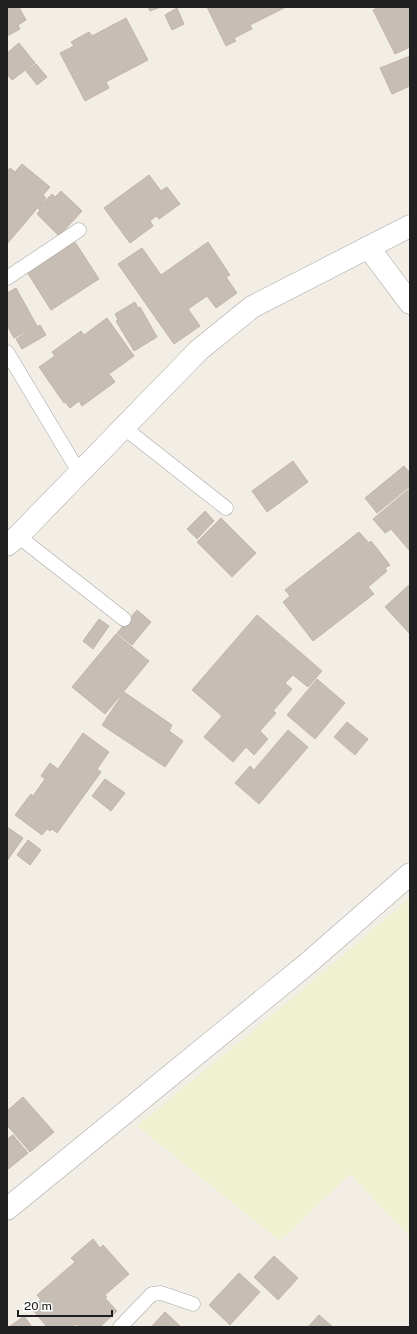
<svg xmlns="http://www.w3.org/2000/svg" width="417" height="1334" viewBox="0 0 417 1334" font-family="'Public Sans',sans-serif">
	<rect width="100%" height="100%" fill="#f2eee6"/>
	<path fill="#eff1d0" d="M410,898V1237L350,1174L280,1241L137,1126L283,1006Z"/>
	<path fill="#c6bdb5" stroke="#c5b4a7" d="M7,7H19L26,20L18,25L20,29L7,36Z
		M148,7H161L150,11Z
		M207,7H286L250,25L252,29L234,38L236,41L226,46Z
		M379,7H410V47L395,54L373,10Z
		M177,8L184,24L172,30L165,15Z
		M126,18L148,60L106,82L109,88L85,101L60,53L74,46L71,42L89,32L92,36Z
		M19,43L35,63L12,80L7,74V53Z
		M410,56V86L392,94L380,68Z
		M36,64L47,77L37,85L26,71Z
		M22,164L50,187L43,195L46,198L7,244V172L10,168L15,172Z
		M149,175L161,191L167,187L180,204L159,219L156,216L150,221L153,226L130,243L104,208Z
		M61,191L82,211L59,236L37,214L40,210L38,208L52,194L55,197Z
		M75,242L99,279L51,310L27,272Z
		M208,242L230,275L226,277L237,293L216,308L207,296L188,309L200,326L174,344L118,264L142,248L161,275Z
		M16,288L37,326L14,338L7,325V293Z
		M135,302L138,308L140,307L157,337L134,351L116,321L118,320L115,314Z
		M107,318L134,356L109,374L115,382L82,406L79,401L70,408L65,402L64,403L39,367L55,356L52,352L81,331L84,335Z
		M40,325L46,335L22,349L16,339Z
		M293,461L308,482L267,512L252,491Z
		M404,466L410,473V486L377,513L365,498Z
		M410,488V551L391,529L385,533L373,519Z
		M205,511L214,521L197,539L187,529Z
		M221,518L256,553L232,577L197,542Z
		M359,532L369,543L371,541L390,565L385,568L387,571L368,587L374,594L313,641L283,602L290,596L285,590Z
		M410,584V634L385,607Z
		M137,610L151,622L132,645L117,633Z
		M257,615L322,671L308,687L293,675L285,683L292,689L273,711L276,713L260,731L268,739L254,755L246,747L233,762L204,737L222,716L192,690Z
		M99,619L109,626L93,649L83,641Z
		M116,634L149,661L105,714L72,687Z
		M317,679L345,703L315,739L287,715Z
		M124,692L172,725L169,731L183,741L165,767L102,725Z
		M347,722L368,739L355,755L334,737Z
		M288,730L308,747L259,804L235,783L250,766L254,770Z
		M83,733L109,752L97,769L101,772L57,833L52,829L50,831L47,829L42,835L15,815L31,794L33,796L45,779L41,776L50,763L58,769Z
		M105,779L125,793L111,811L92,796Z
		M7,827L23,838L7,861Z
		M28,840L41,850L30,865L17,855Z
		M23,1097L54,1132L30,1152L7,1125V1111Z
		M13,1135L28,1153L7,1170V1139Z
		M93,1239L100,1248L103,1245L129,1274L105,1295L107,1297L105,1298L117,1311L100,1327H79L76,1324L72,1327H47L31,1308L41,1300L37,1295L75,1262L71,1258Z
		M274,1256L298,1278L278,1300L254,1277Z
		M239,1273L260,1292L230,1325L209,1305Z
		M165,1312L181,1327H151Z
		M319,1315L333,1327H308Z
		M24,1316L32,1327H9Z"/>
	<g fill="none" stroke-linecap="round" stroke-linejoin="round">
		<g stroke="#a7a7a7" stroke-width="15">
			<path id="lane" d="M7,278L79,230
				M7,352L79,472
				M123,427L226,508
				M18,536L124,619
				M120,1327L152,1294L161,1293L193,1304"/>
		</g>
		<g stroke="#a7a7a7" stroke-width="23">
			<path id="street" d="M368,247L410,303
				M7,545L18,536L199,350L252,307L410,226
				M7,1209L307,964L410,874"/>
		</g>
		<use href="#lane" stroke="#fff" stroke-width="14"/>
		<use href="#street" stroke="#fff" stroke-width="22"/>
	</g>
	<rect width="417" height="1334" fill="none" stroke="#202020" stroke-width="16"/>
	<path d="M18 1310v6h94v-6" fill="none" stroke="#202020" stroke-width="2"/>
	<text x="24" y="1310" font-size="12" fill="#202020" stroke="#ffffff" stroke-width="3" paint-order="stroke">20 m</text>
</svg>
